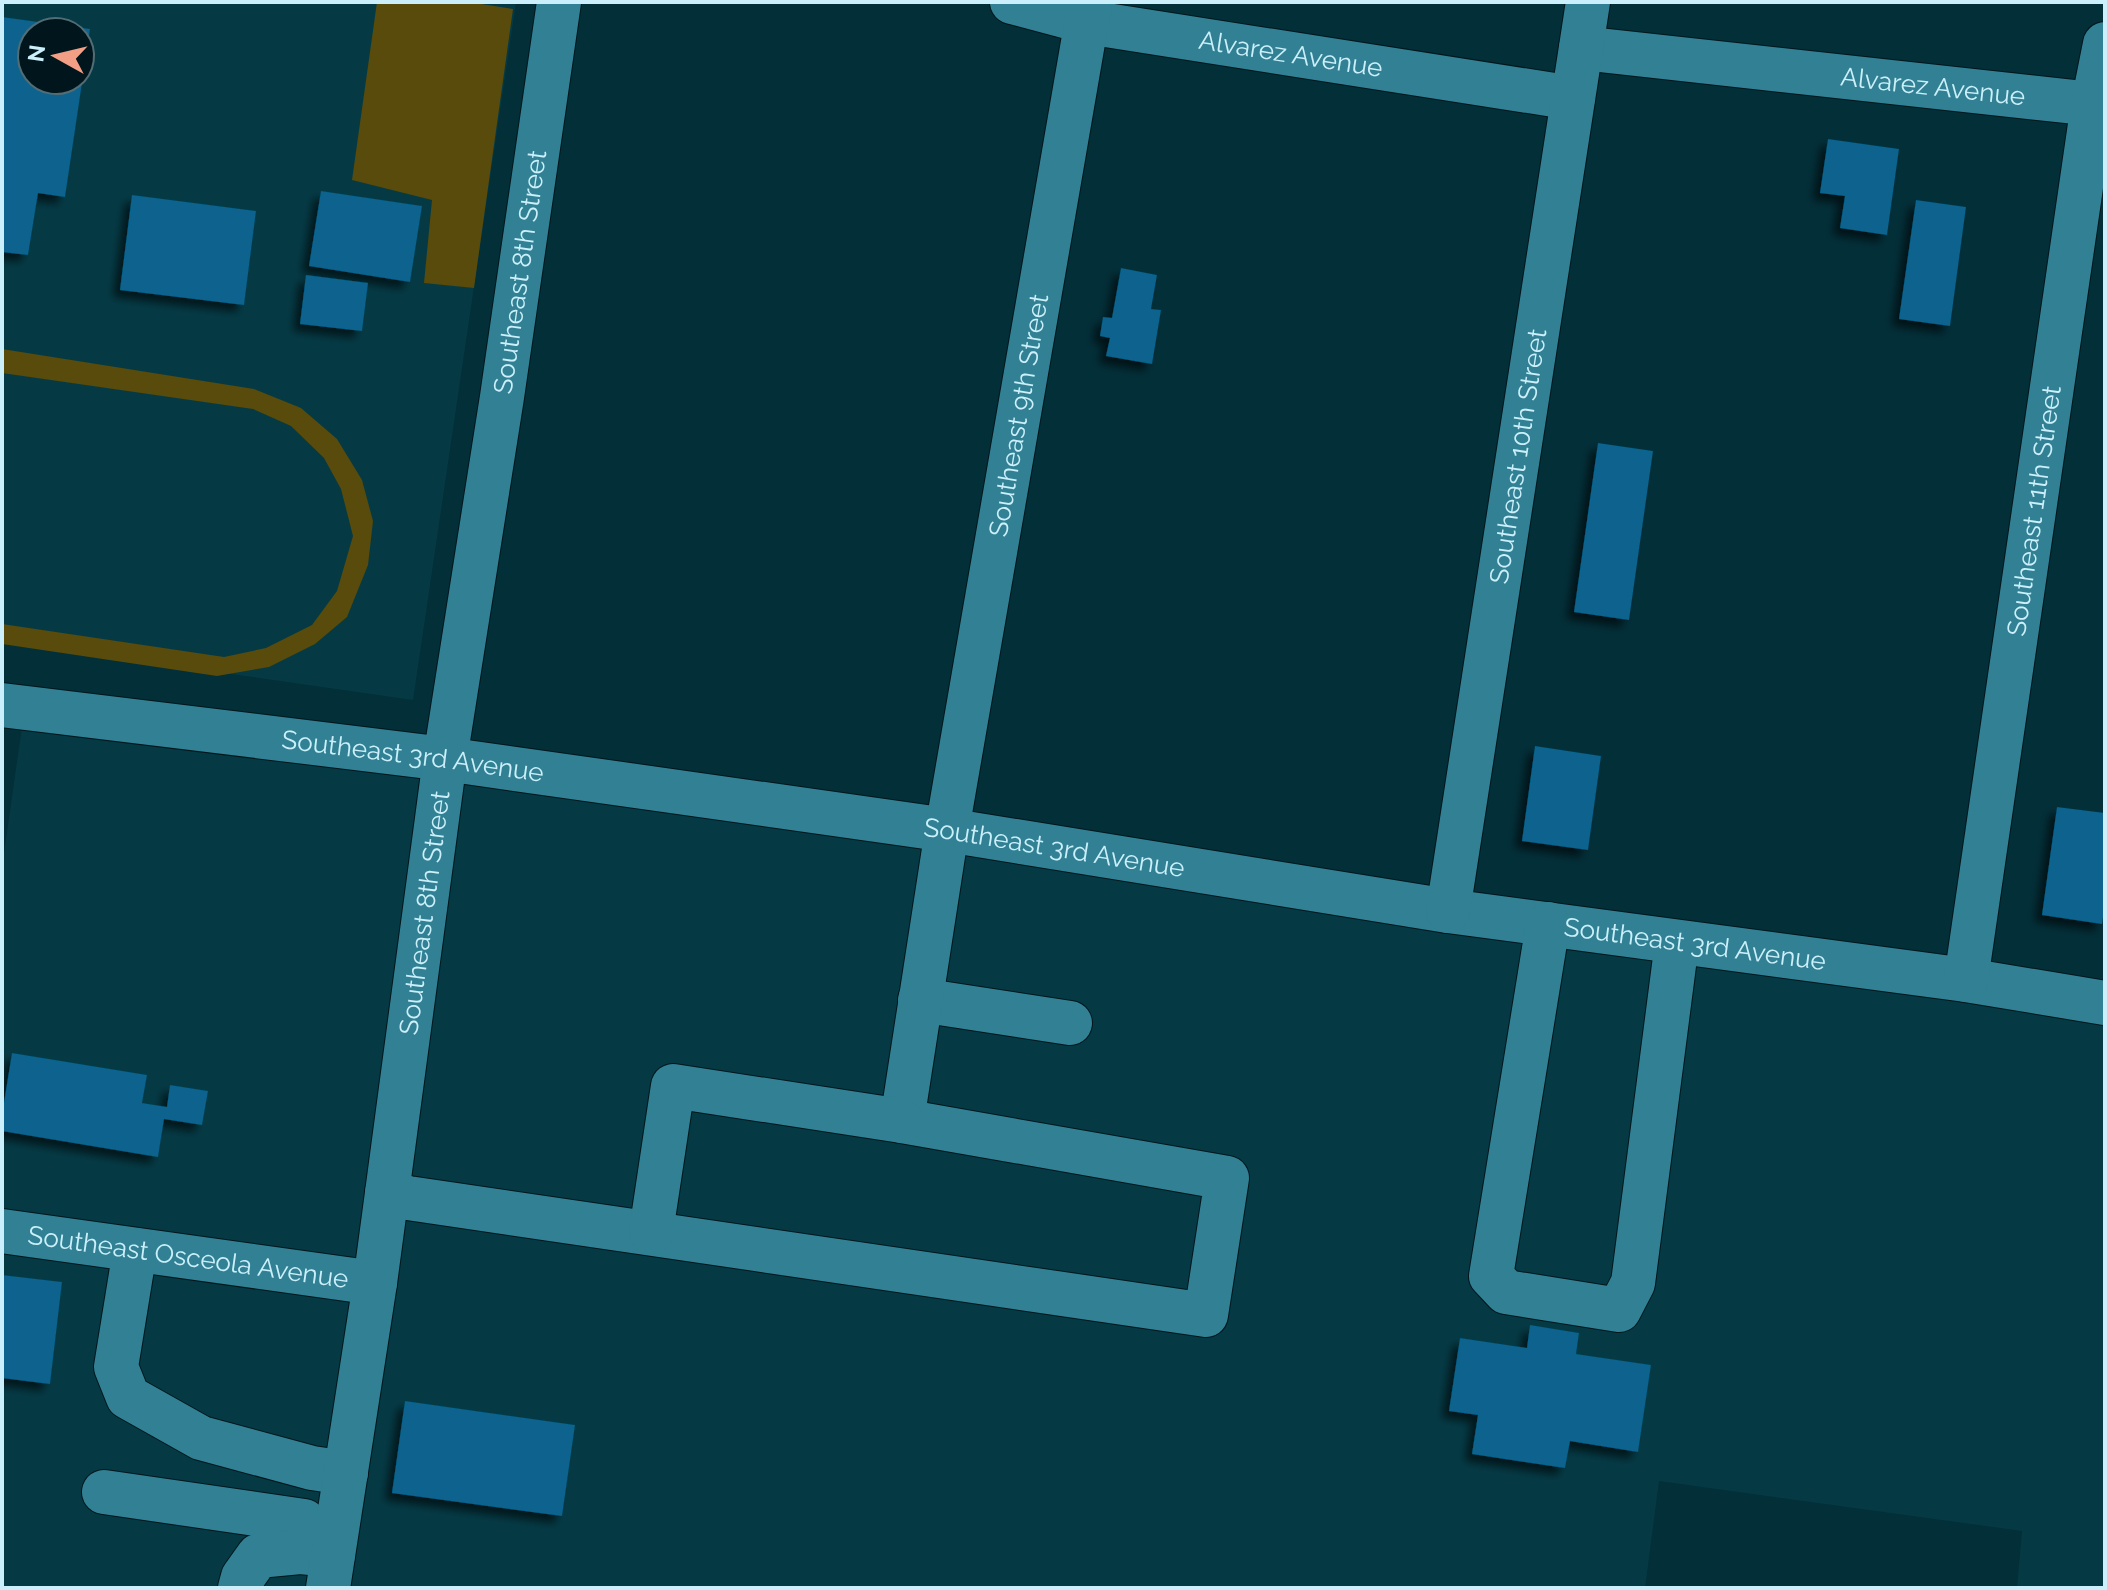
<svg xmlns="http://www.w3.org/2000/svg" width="2107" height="1590" viewBox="0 0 2107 1590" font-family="Raleway,sans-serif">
	<defs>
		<filter id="shadow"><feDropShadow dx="-7" dy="7" stdDeviation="4" flood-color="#0009"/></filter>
	</defs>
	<rect width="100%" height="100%" fill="#032f39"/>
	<path fill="#053a45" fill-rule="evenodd" d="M2,2H516L413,700L2,641ZM32,32H80V80H32Z
		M22,727L420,775L356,1262L2,1212V867Z
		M464,781L1963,999L2105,1023V1588H2017L2022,1531L1659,1481L1645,1588H350L394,1305Z
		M2,1250L351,1299L306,1588H2Z"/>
	<path fill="#584b0b" d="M377,2H469L513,9L474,288L424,283L432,200L352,180Z
		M2,349L254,389L301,408L337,439L362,480L373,521L368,565L347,617L315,644L269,667L217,676L2,644V624L224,657L266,648L312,625L337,591L353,536L341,489L324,458L291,426L253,409L2,373Z"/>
	<path fill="#07638e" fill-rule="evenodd" filter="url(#shadow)" d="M2,17L90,29L65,197L38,193L28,255L2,252ZM32,32H80V80H32Z
		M1828,139L1899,149L1887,235L1840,228L1845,196L1820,193Z
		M321,191L422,206L410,282L309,266Z
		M132,195L256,211L244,305L120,290Z
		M1916,200L1966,207L1950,326L1899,319Z
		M1121,268L1157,275L1151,309L1161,310L1152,364L1106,356L1110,338L1100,336L1103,317L1112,318Z
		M306,275L368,283L362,331L300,324Z
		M1598,443L1653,451L1629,620L1574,612Z
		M1535,746L1601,756L1588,850L1522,841Z
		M2057,807L2105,813V905L2102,924L2042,915Z
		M12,1053L147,1075L142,1103L167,1107L170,1085L208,1091L202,1125L164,1119L158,1157L2,1131V1115Z
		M2,1275L62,1282L50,1384L2,1378Z
		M1530,1325L1579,1333L1576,1354L1651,1365L1638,1452L1570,1441L1565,1468L1472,1454L1478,1415L1449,1411L1460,1338L1527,1348Z
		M405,1401L575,1425L562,1516L392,1493Z"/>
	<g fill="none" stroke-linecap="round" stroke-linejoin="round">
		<g stroke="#00161c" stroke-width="46">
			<g id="minor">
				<path id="s1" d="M1012,2L1087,22L1573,98"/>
				<path id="s2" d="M1581,48L2093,104"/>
				<path id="s3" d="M2,705L445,759L947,830L1448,911L1966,980L2105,1003"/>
				<path id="s4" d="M1448,911L1588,2"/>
				<path d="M1548,924L1491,1276L1506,1292L1619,1310L1633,1283L1677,942"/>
				<path id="s5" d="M1966,980L2093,104L2105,44"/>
				<path d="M920,1000L1070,1023"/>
				<path id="s6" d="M387,1193L408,1198L1206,1315L1227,1178L902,1121L947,830L1090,2"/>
				<path id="s7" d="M2,1231L375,1283"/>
				<path d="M651,1232L673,1086L902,1121"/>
				<path d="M135,1250L116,1367L128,1397L201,1438L312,1468L346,1473"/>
				<path d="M104,1492L304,1521"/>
				<path d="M240,1588L243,1577L258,1556L300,1552L333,1555"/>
				<path id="s8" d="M328,1588L375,1283L445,759L502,397L559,2"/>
			</g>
		</g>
		<use href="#minor" stroke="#318093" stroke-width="44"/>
	</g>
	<g text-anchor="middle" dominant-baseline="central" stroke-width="8" stroke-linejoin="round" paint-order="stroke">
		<g font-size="26" fill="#ccf0fb" stroke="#00161c">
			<text stroke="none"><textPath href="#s1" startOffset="284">Alvarez Avenue</textPath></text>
			<text stroke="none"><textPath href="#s2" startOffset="354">Alvarez Avenue</textPath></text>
			<text stroke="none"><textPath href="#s8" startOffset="1330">Southeast 8th Street</textPath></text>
			<text stroke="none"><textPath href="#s6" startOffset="2012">Southeast 9th Street</textPath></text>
			<text stroke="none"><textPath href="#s4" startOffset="460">Southeast 10th Street</textPath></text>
			<text stroke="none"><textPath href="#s5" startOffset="474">Southeast 11th Street</textPath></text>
			<text stroke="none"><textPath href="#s3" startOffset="414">Southeast 3rd Avenue</textPath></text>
			<text stroke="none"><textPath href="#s3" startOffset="1062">Southeast 3rd Avenue</textPath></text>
			<text stroke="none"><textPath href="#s8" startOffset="682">Southeast 8th Street</textPath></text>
			<text stroke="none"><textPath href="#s3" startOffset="1710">Southeast 3rd Avenue</textPath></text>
			<text stroke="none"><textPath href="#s7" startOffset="188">Southeast Osceola Avenue</textPath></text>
		</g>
	</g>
	<rect width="2107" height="1590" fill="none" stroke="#ccf0fb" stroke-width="8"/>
	<g transform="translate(56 56) rotate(278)"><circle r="38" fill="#00161c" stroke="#526d75" stroke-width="2"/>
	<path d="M0-6L14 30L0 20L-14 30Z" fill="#f39f85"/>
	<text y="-12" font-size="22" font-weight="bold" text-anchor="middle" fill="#ccf0fb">N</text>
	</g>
</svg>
